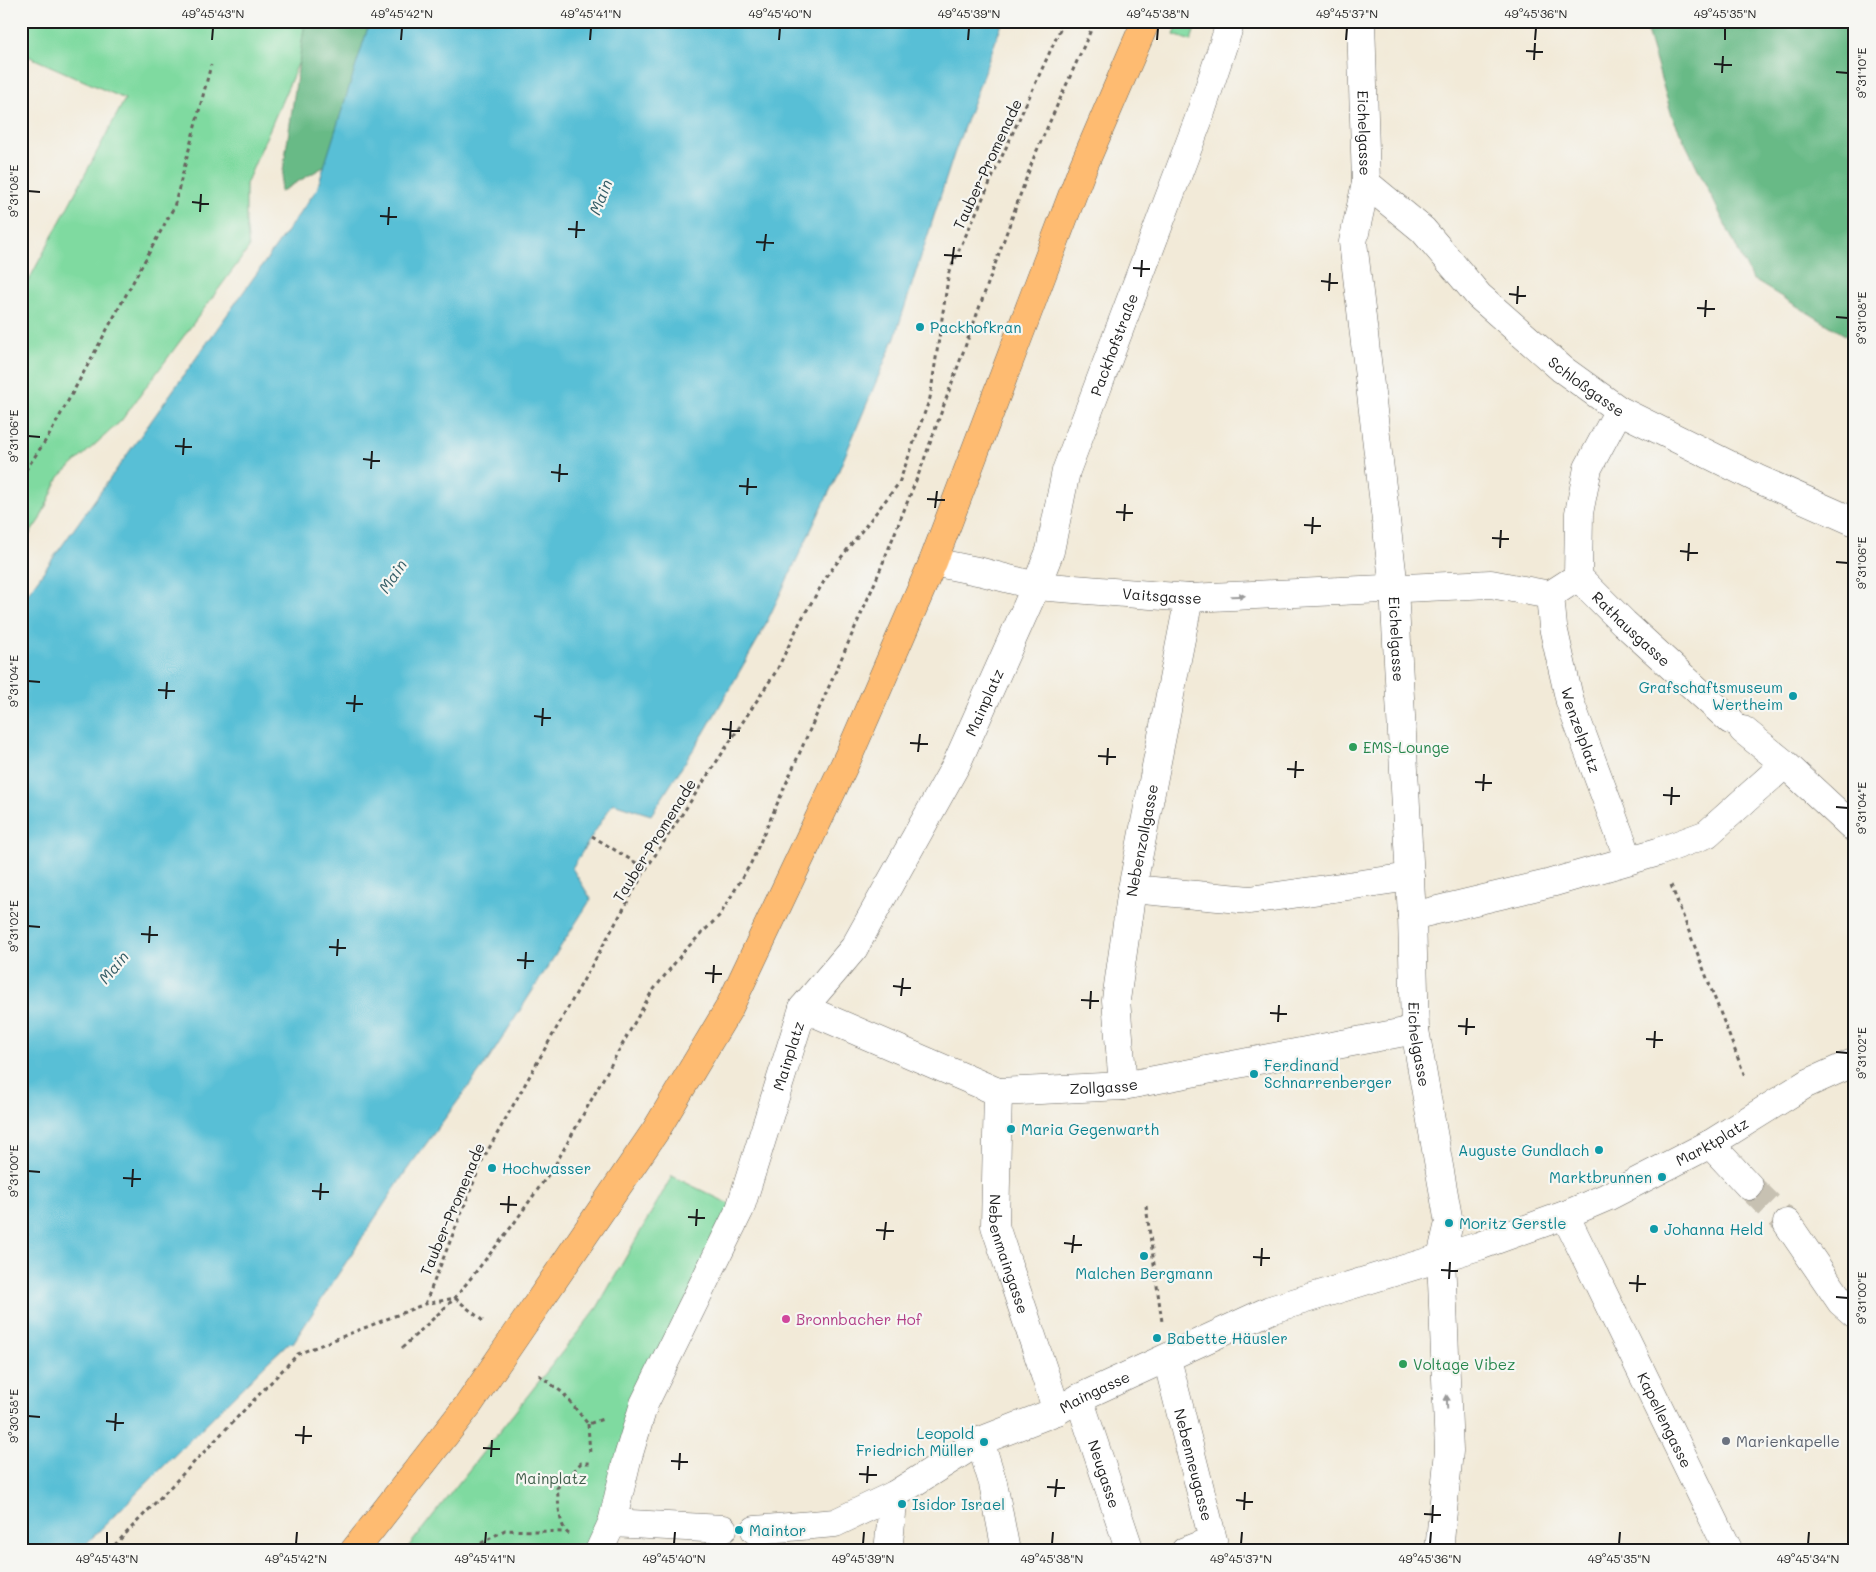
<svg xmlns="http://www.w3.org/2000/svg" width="1876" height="1572" viewBox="0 0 1876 1572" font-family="Mali,sans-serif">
	<rect width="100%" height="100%" fill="#f6f6f2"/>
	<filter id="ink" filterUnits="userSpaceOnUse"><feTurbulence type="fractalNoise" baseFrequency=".02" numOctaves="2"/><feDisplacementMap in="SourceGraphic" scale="10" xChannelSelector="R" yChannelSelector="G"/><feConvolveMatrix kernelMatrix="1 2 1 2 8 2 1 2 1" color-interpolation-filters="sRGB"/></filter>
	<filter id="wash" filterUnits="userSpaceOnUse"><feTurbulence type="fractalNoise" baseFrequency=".0096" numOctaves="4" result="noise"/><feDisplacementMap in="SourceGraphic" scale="20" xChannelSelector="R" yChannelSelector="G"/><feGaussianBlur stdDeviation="1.12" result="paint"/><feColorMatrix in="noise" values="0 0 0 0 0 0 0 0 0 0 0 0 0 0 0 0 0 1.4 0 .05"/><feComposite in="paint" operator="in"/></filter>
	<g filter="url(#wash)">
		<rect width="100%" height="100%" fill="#f2ead8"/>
		<path fill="#7fdaa0" stroke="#4e7b5e" d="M21,21H312L307,43L246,184V222L249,248L121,421L59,477L40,519L21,547V295L125,99L21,53Z
			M1180,21H1197L1191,41L1174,35Z
			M672,1176L740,1209L644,1404L599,1551H405L597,1308Z"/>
		<path fill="#67ba86" stroke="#426b51" d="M305,21H398L353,150L280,192Z
			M1644,21H1855V341L1752,279L1672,116Z"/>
		<path fill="#58bfd6" stroke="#3a6e79" d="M370,21H1003L954,154L895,337L834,482L760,636L704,733L651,815L613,803L572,868L591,899L489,1059L406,1171L293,1343L287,1344L270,1360L79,1551H21V603L317,189Z"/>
	</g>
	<g filter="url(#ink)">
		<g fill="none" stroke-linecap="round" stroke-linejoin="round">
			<path stroke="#c7c1b2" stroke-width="28" stroke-dasharray="28 14" stroke-linecap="butt" d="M1749,1186L1787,1223"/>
			<g stroke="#67645e" stroke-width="29">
				<g id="minor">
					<path id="s1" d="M1361,21L1366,183L1353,242L1394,588L1412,916L1415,1030L1449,1223L1441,1257L1449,1451L1439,1551"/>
					<path id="s2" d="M1366,183L1423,230L1479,296L1562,369L1619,410L1758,479L1855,522"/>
					<path id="s3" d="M1619,410L1588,468L1579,513L1578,577L1624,623L1730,720"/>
					<path id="s4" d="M933,562L982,572L1036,586L1189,598L1491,584L1550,595L1578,577"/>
					<path id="s5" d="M1550,595L1553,627L1570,702L1629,860"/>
					<path d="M1743,730L1785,764L1855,829"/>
					<path d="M1132,889L1250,900L1410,877"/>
					<path d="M1412,916L1551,883L1658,852L1707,834L1785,764"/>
					<path id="s6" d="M803,1008L998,1092L1123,1086L1415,1030"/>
					<path id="s7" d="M1123,1086L1116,1000L1132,889L1189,598"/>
					<path id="s8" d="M998,1092L995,1226L1057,1411"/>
					<path d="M1710,1144L1749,1186"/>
					<path id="s9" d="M1565,1215L1729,1551"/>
					<path d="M1787,1223L1841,1302L1855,1314"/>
					<path id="s10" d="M1167,1359L1213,1540L1185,1551"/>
					<path id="s11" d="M1079,1398L1130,1551"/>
					<path d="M980,1441L993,1483L1006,1551"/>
					<path d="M612,1523L723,1529"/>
					<path id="s12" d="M755,1530L835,1523L894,1495L980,1441L1057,1411L1079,1398L1270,1310L1479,1246L1565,1215L1607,1197L1710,1144L1806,1084L1855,1062"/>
					<path id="s13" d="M599,1551L612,1523L627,1460L644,1404L740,1209L803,1008L854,948L956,765L1036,586L1050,551L1066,471L1198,121L1231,21"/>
					<path d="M888,1551L894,1495"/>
				</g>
			</g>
			<g stroke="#67645e" stroke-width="29">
				<path id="major" d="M354,1551L469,1404L656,1130L729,1008L849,755L933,562L1083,167L1146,21"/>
			</g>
			<path stroke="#67645e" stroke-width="3" stroke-dasharray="4 4" stroke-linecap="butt" d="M21,477L50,434L174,207L211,65
				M592,836L646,869
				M1671,885L1746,1079
				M1146,1206L1162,1322
				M425,1304L483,1159L646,869L777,670L801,620L829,573L899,483L930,398L949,272L1064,21
				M402,1348L455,1298L512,1226L555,1165L651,993L685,950L720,915L751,863L876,580L921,468L1034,157L1095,21
				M539,1375L563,1393L588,1424L603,1419
				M588,1424L590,1454
				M569,1534C558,1527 559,1500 557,1488L581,1463H591
				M109,1551L298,1354L425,1304L455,1298L483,1321
				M467,1551L505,1530L565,1532"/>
			<use href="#minor" stroke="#fff" stroke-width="28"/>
			<use href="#major" stroke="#febb71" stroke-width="28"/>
		</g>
		<defs><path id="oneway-solid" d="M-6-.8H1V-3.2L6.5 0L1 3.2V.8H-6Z" transform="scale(1.25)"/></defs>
		<g fill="#999">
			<use href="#oneway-solid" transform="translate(1238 596) rotate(-2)"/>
			<use href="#oneway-solid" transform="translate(1447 1402) rotate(-92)"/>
		</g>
	</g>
	<path fill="none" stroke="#1c1c1c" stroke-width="2" d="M212,40L213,28M401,40L402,28M590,40L591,28M779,40L780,28M968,40L969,28M1157,40L1158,28M1346,40L1347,28M1535,40L1536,28M1725,40V28M1526,51L1543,52M1534,60L1535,43M1714,64L1732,65M1836,72L1848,73M1722,73L1723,56M28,191L40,192M192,202L209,204M200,212L201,194M380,216L397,217M388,225L389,207M568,229L585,230M576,238L577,221M756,242L774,243M764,251L766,234M944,255L962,256M952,264L954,247M1133,268L1150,269M1141,277L1142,260M1321,281L1338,283M1329,291L1330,273M1509,294L1526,296M1517,304L1518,286M1697,308L1715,309M1705,317L1706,300M1836,317L1848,318M28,436L40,437M175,446L192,447M183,455L184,438M363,459L380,461M371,469L372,451M551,472L568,474M559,482L560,464M739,486L757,487M747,495L748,478M927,499L945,500M935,508L937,491M1116,512L1133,513M1124,521L1125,504M1304,525L1321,526M1312,534L1313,517M1492,538L1509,539M1500,548L1501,530M1680,551L1698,553M1688,561L1689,543M1836,562L1848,563M28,681L40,682M158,690L175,691M166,699L167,682M346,703L363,704M354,712L355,695M534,716L551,718M542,726L543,708M722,729L740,731M730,739L731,721M910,743L928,744M918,752L920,734M1098,756L1116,757M1107,765L1108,748M1287,769L1304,770M1295,778L1296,761M1475,782L1492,783M1483,791L1484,774M1663,795L1680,796M1671,805L1672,787M1836,807L1848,808M28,926L40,927M141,934L158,935M149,943L150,926M329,947L346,948M337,956L338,939M517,960L534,961M525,969L526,952M705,973L722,974M713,983L714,965M893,986L911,988M901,996L903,978M1081,1000L1099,1001M1090,1009L1091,991M1270,1013L1287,1014M1278,1022L1279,1005M1458,1026L1475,1027M1466,1035L1467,1018M1646,1039L1663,1040M1654,1048L1655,1031M1836,1052L1848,1053M28,1171L40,1172M123,1178L141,1179M132,1187L133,1169M312,1191L329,1192M320,1200L321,1183M500,1204L517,1205M508,1213L509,1196M688,1217L705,1218M696,1226L697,1209M876,1230L894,1231M884,1240L886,1222M1064,1243L1082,1245M1072,1253L1074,1235M1253,1257L1270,1258M1261,1266L1262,1248M1441,1270L1458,1271M1449,1279L1450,1262M1629,1283L1646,1284M1637,1292L1638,1275M1836,1297L1848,1298M28,1416L40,1417M106,1421L124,1423M115,1431L116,1413M295,1435L312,1436M303,1444L304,1426M483,1448L500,1449M491,1457L492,1440M671,1461L688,1462M679,1470L680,1453M859,1474L877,1475M867,1483L868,1466M1047,1487L1065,1488M1055,1497L1057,1479M1236,1500L1253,1502M1244,1510L1245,1492M1424,1514L1441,1515M1432,1523L1433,1505M107,1544V1532M296,1544L297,1532M485,1544L486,1532M674,1544L675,1532M863,1544L864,1532M1052,1544L1053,1532M1241,1544L1242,1532M1430,1544L1431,1532M1619,1544L1620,1532M1808,1544L1809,1532"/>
	<g fill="#0f9aa8" stroke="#f6f6f2" stroke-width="2">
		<circle cx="920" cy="327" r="5"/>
		<circle cx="1793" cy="696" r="5"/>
		<circle cx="1254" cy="1074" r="5"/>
		<circle cx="1011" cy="1129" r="5"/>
		<circle cx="1599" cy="1150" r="5"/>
		<circle cx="492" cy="1168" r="5"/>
		<circle cx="1662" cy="1177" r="5"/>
		<circle cx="1449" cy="1223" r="5"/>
		<circle cx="1654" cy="1229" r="5"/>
		<circle cx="1144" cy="1256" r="5"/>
		<circle cx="1157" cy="1338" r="5"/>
		<circle cx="984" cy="1442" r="5"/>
		<circle cx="902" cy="1504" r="5"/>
		<circle cx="739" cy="1530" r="5"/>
	</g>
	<g fill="#2e9e5b" stroke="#f6f6f2" stroke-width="2">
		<circle cx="1353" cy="747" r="5"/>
		<circle cx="1403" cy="1364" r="5"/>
	</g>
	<circle fill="#d1479c" stroke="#f6f6f2" stroke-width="2" cx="786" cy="1319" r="5"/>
	<circle fill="#6b7280" stroke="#f6f6f2" stroke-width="2" cx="1726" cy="1441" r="5"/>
	<g text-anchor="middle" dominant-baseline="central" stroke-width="4.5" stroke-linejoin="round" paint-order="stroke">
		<g font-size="15" fill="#1c1c1c" stroke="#f6f6f2">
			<text stroke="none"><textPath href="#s1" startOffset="112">Eichelgasse</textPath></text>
			<text transform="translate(987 164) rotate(-65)">Tauber-Promenade</text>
			<text stroke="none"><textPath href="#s13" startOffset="1321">Packhofstraße</textPath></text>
			<text stroke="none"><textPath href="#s2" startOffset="301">Schloßgasse</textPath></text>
			<text stroke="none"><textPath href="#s4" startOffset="232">Vaitsgasse</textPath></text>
			<text stroke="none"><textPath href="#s3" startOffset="250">Rathausgasse</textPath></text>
			<text stroke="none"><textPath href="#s1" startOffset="622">Eichelgasse</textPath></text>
			<text stroke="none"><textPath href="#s13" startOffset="939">Mainplatz</textPath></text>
			<text stroke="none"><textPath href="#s5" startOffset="139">Wenzelplatz</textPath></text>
			<text transform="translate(654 840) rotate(-58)">Tauber-Promenade</text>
			<text stroke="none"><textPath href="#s7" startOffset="248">Nebenzollgasse</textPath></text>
			<text stroke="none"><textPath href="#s1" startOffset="1028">Eichelgasse</textPath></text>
			<text stroke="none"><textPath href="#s13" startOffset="532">Mainplatz</textPath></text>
			<text stroke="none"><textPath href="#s6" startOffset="318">Zollgasse</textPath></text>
			<text stroke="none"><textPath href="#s12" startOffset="1040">Marktplatz</textPath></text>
			<text transform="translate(452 1209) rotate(-67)">Tauber-Promenade</text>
			<text stroke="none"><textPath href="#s8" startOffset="164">Nebenmaingasse</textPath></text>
			<text stroke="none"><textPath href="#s12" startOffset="372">Maingasse</textPath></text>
			<text stroke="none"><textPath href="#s9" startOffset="228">Kapellengasse</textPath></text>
			<text stroke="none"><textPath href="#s10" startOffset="109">Nebenneugasse</textPath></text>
			<text stroke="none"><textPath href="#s11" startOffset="80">Neugasse</textPath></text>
		</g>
		<g font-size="15" fill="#0d838f" stroke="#f6f6f2" text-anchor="start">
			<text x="930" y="327">Packhofkran</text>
			<text x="1783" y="687" text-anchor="end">Grafschaftsmuseum<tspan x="1783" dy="17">Wertheim</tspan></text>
			<text x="1264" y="1065">Ferdinand<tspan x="1264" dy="17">Schnarrenberger</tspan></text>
			<text x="1021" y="1129">Maria Gegenwarth</text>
			<text x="1589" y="1150" text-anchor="end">Auguste Gundlach</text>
			<text x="502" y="1168">Hochwasser</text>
			<text x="1652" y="1177" text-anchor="end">Marktbrunnen</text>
			<text x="1459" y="1223">Moritz Gerstle</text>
			<text x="1664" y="1229">Johanna Held</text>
			<text x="1144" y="1273" text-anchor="middle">Malchen Bergmann</text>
			<text x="1167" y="1338">Babette Häusler</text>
			<text x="974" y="1433" text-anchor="end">Leopold<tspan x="974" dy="17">Friedrich Müller</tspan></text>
			<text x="912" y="1504">Isidor Israel</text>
			<text x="749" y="1530">Maintor</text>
		</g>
		<g font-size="15" fill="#27864d" stroke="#f6f6f2" text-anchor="start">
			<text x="1363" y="747">EMS-Lounge</text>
			<text x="1413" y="1364">Voltage Vibez</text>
		</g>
		<g font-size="15" fill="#b23c85" stroke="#f6f6f2" text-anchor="start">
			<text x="796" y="1319">Bronnbacher Hof</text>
		</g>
		<g font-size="15" fill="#5b616d" stroke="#f6f6f2" text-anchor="start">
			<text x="1736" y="1441">Marienkapelle</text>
		</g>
		<g font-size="15" fill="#3f5e4a" stroke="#f6f6f2">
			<text x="551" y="1478">Mainplatz</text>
		</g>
		<g font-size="16" font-style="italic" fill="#345d66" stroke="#f6f6f2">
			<text transform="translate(600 197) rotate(-69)">Main</text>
			<text transform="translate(392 576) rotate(-56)">Main</text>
			<text transform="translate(113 967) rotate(-50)">Main</text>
		</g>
	</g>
	<rect width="1876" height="1572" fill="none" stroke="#f6f6f2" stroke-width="55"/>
	<rect x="28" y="28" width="1820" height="1516" fill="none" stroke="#1c1c1c" stroke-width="2"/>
	<g font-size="12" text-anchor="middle" fill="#1c1c1c">
		<text x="213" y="18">49°45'43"N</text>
		<text x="402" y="18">49°45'42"N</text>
		<text x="591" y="18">49°45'41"N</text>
		<text x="780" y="18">49°45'40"N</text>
		<text x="969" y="18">49°45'39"N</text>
		<text x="1158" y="18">49°45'38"N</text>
		<text x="1347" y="18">49°45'37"N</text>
		<text x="1536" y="18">49°45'36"N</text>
		<text x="1725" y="18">49°45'35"N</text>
		<text transform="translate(1862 73) rotate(-90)" y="4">9°31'10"E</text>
		<text transform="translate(14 191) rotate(-90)" y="4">9°31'08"E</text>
		<text transform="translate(1862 318) rotate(-90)" y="4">9°31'08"E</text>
		<text transform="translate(14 436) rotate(-90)" y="4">9°31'06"E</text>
		<text transform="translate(1862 563) rotate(-90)" y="4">9°31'06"E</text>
		<text transform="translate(14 681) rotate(-90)" y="4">9°31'04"E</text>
		<text transform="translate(1862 808) rotate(-90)" y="4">9°31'04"E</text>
		<text transform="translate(14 926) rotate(-90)" y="4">9°31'02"E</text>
		<text transform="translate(1862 1053) rotate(-90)" y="4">9°31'02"E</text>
		<text transform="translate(14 1171) rotate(-90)" y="4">9°31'00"E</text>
		<text transform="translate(1862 1298) rotate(-90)" y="4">9°31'00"E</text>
		<text transform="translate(14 1416) rotate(-90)" y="4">9°30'58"E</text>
		<text x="107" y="1563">49°45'43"N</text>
		<text x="296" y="1563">49°45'42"N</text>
		<text x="485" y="1563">49°45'41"N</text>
		<text x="674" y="1563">49°45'40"N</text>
		<text x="863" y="1563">49°45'39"N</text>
		<text x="1052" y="1563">49°45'38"N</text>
		<text x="1241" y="1563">49°45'37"N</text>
		<text x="1430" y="1563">49°45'36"N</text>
		<text x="1619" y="1563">49°45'35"N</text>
		<text x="1808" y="1563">49°45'34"N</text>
	</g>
</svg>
